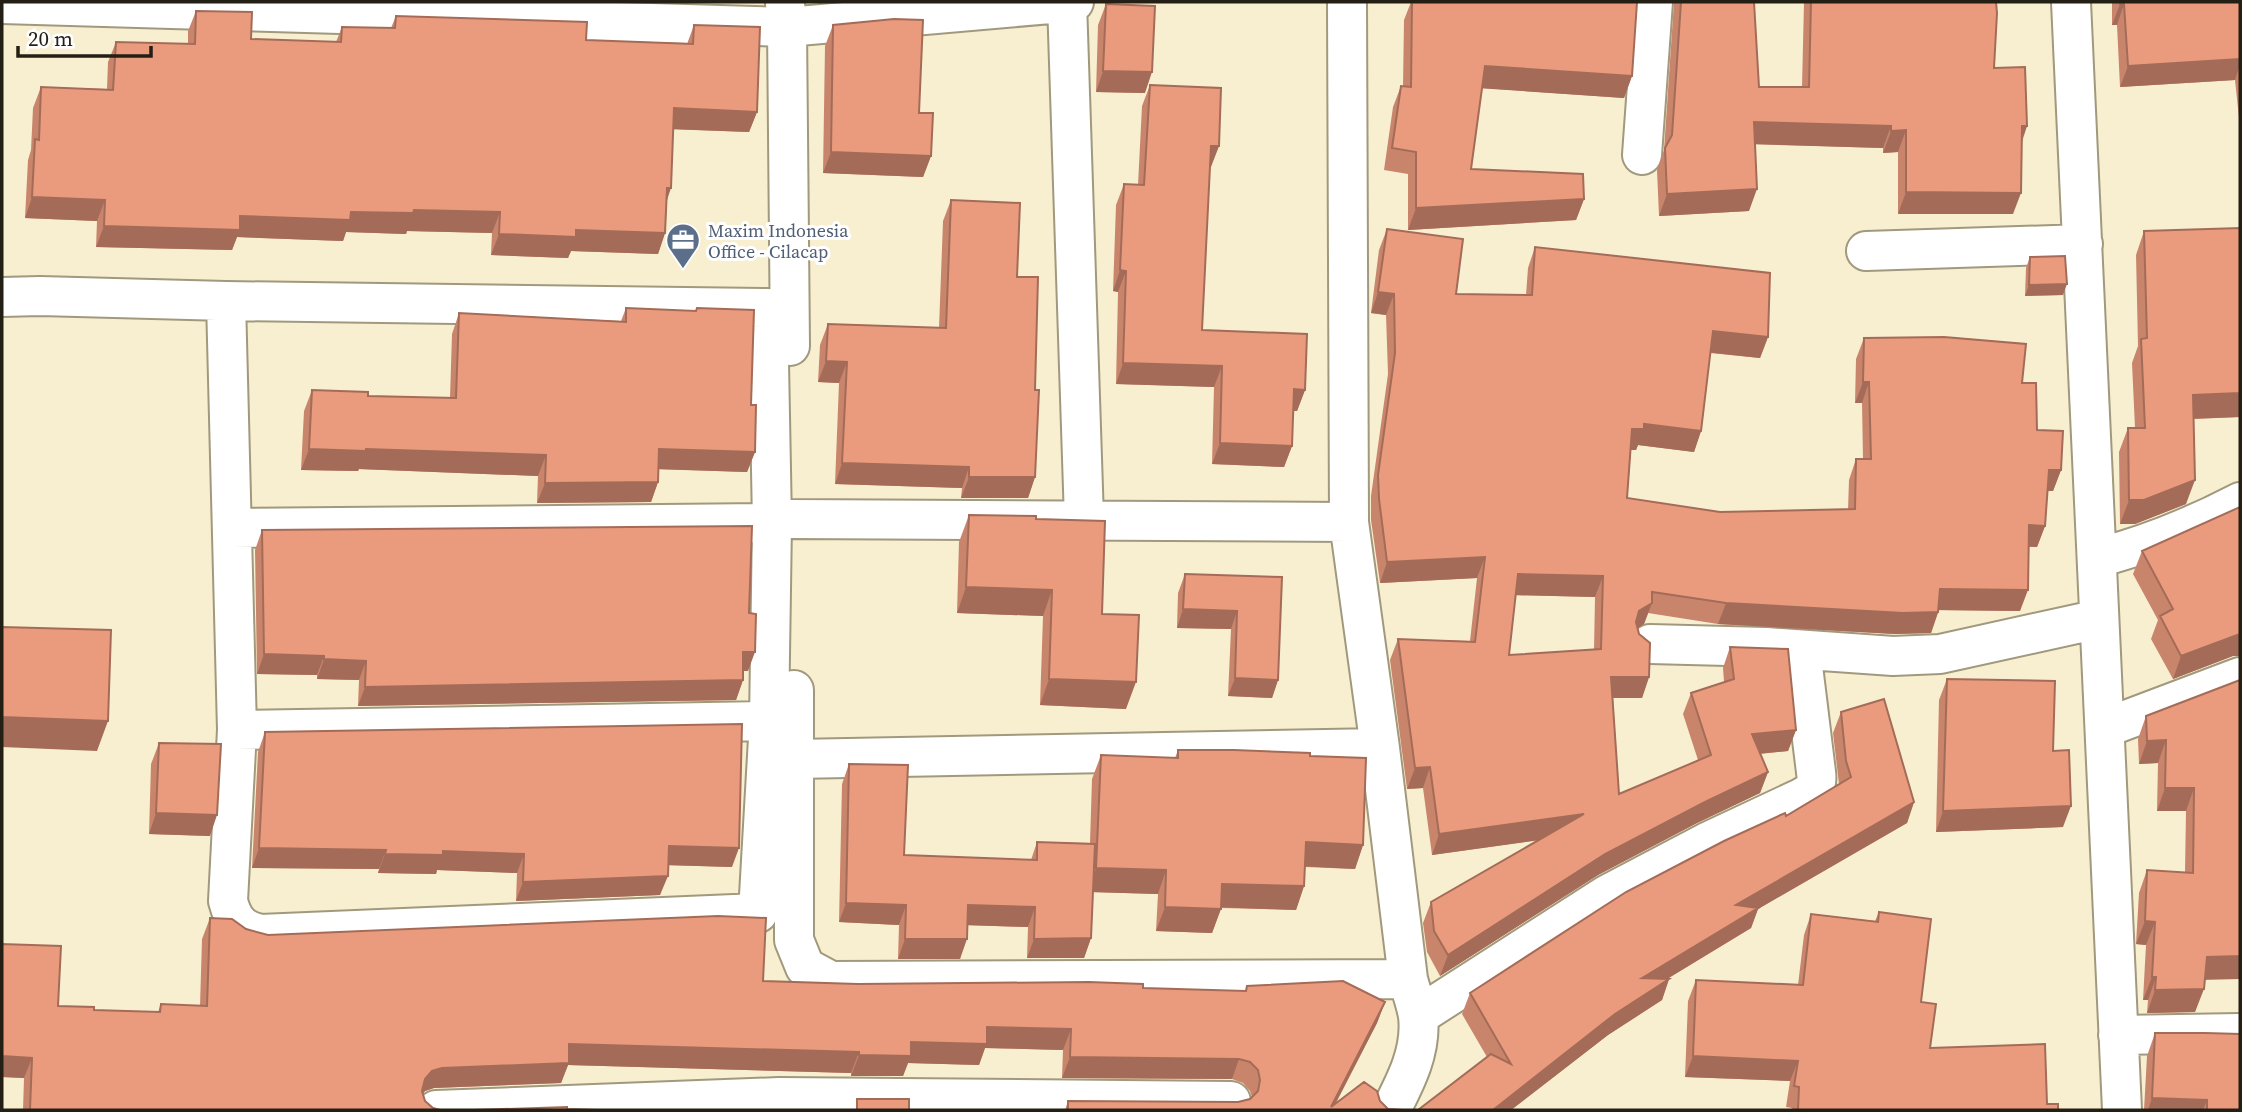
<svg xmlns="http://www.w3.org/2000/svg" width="2242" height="1112" viewBox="0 0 2242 1112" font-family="'Source Serif 4',serif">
	<rect width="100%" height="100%" fill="#f8efd1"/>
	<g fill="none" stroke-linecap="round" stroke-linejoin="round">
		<g stroke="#a1997d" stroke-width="42">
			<path id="street" d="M1067,2L1084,519
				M1347,2L1349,522
				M2071,2L2122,1110
				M785,3L787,27L1074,2
				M2,4L787,27L790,346
				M1642,155L1653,2
				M1866,251L2083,244
				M2,297L40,296L226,301L768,308L772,523L769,721L758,913L260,934C240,929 233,920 228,901L237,730L226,301
				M792,519L1349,522L1380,748L1408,979C1411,991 1416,1004 1418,1016C1422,1050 1406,1081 1391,1110
				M232,528L772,523
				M2097,558C2148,545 2194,526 2240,502
				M1650,644L1766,647L1893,656L1940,654L2099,619
				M794,690V940L805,967L831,981L1408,979
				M2105,728L2240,677
				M237,730L769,721
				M795,759L1380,748
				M1418,1016L1608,894L1707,842L1801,798C1814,791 1818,786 1816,772L1801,650
				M2118,1035L2240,1033
				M436,1110L779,1097L1231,1101"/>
		</g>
		<use href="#street" stroke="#fff" stroke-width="38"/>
	</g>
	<path fill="#c9856c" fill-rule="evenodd" d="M1411,2H1637L1632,76L1624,98L1482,88L1471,169L1584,199L1576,220L1408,230V174L1384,170L1393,107L1401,86H1403L1404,20Z
		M1674,2H1754L1759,87H1802L1804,2H1996L1994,68L2027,126L2022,142L2013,214H1898V152L1883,153V148L1755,144L1749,211L1659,216L1657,170L1664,150Z
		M2112,2H2240V127L2235,80L2120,87L2117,25H2112Z
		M1106,4L1145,93L1096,92L1098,25Z
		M196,11L251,39L336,42L342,27L391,28L396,16L586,40L687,44L694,25L757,112L749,132L673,129L667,201L665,233L658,254L571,251L568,258L491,255L492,233L407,231L406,234L346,232L343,241L237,237L232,250L96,247L97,221L25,218L28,160L31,150L33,108L41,87L107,89L108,62L116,42L188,44V31Z
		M833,25L919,113L931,156L923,177L823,173L825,46Z
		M1150,85L1219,146L1210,167L1202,330L1305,390L1297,411H1293L1292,446L1284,467L1212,464L1214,387L1116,384L1118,292L1113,291L1116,205L1124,184L1138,185L1142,106Z
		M951,200L1017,277L1035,390V477L1028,498H961L962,488L835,484L839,383L818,382L820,345L828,324L939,328L943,221Z
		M2240,228V417L2194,419L2186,504L2135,524H2120L2119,452L2128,428H2135L2132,363L2138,346L2136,255L2144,231Z
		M1387,229L1456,294L1526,295L1528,268L1535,247L1768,337L1760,358L1710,353L1701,431L1694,452L1638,445L1636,450H1631L1627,498L1720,512L1848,510L1849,480L1856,459H1863L1862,403H1855L1856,359L1864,338L2022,383L2037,430L2061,470L2053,491H2048L2045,526L2037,547H2029L2020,611L1939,610L1931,633L1895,634L1718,624L1648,613L1644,624L1637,628L1649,677L1642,698H1613L1619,794L1698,760L1683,714L1691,693L1724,682L1723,668L1730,647L1796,730L1788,751L1760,754L1768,772L1760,793L1697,823L1598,875L1440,976L1427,952L1423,923L1431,902L1538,840L1432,855L1423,788L1407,789L1390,660L1398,639L1470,641L1477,578L1380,583L1371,520V496L1388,374L1386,315L1371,313L1379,250ZM1515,595L1595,597L1594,650L1509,655Z
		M2030,257L2063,295L2025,296L2026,268Z
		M626,308L696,311L697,308L751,405L755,452L747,472L659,469L658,482L651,502L537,503L538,476L359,469L358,471L301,470L304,411L312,390L368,396L450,398L452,334L459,313L621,321Z
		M969,515L1036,519L1102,614L1126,709L1040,705L1043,616L957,613L959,542Z
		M262,530L749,613L748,671H743V680L736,700L358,706L359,680L317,679V675L257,674L255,550Z
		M2142,551L2233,656L2173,679L2151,639L2158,620L2133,574Z
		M1185,574L1282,577L1278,680L1272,698L1228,696L1231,629L1177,628L1178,593Z
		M1947,679L2053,751L2063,827L1936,832L1939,700Z
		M2240,680L2205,980L2195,1012L2147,1013L2148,1000H2143L2146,945L2136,944L2139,893L2147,870L2185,873L2186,811H2157L2158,763L2139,764L2138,739L2146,716Z
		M1841,712L1914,802L1907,823L1758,909L1751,928L1667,979H1669L1662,1000L1608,1035L1511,1110L1487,1057L1462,1014L1470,993L1786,816L1839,784L1833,733Z
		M265,732L732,867L668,865L660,895L516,901L517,873L437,870L436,874L378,873L379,869L252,868L258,752Z
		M159,743L210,836L149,834L151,764Z
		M1178,750L1310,756L1363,845L1355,869L1305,867L1304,886L1296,910L1221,908L1212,933L1156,931L1158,894L1093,892L1091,938L1084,958H1027L1028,927L967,925L960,959H898L899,925L839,922L842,784L849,764L904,855L1031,860L1037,842L1090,843L1092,779L1101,755L1175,758Z
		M1879,912L1921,1002L1930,1048L2047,1104L2058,1110H1791L1792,1108L1786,1107L1790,1081L1685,1077L1688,1001L1696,980L1798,985L1804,935L1811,914L1875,921Z
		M210,918L268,935L763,981L858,984L1245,991L1247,986L1385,1002L1377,1023L1336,1103L1380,1101L1388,1109L1403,1110H1065L1068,1101L1238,1102L1250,1099L1252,1097L1250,1091L1243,1083L1232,1079L1062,1078L1063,1050L985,1048L979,1065L908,1063L903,1076H851V1073L568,1065L561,1083L434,1088L425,1091L423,1094L425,1101L433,1108L440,1110H23L24,1078L2,1077V944L58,1006L94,1010L158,1012L161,1004L200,1006L202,939Z
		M2155,1033L2240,1110H2144L2147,1056Z"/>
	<path fill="#a46c58" d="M2120,4H2124L2117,25H2112Z
		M2240,59V65L2235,80L2120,87L2128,66Z
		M1485,66L1632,76L1624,98L1477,88Z
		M1103,71L1152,72L1145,93L1096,92Z
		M674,108L757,112L749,132L666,129Z
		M1754,122L1891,126L1883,148L1746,144Z
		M2022,126H2027L2019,148Z
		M1906,130L1898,152L1883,153L1891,131Z
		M1211,146H1219L1211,167H1203Z
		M831,152L931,156L923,177L823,173Z
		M667,188H671L664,209Z
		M1757,189L1749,211L1659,216L1667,194Z
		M1906,192L2021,193L2013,214H1898Z
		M32,197L105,200L97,221L25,218Z
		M1584,199L1576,220L1408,230L1416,208Z
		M414,210L500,212L492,233L407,231L406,234L346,232L343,241L237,237L232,250L96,247L104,226L240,216Z
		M576,230L665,233L658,254L571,251L568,258L491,255L499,234Z
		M1120,270L1126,271L1118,292L1113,291Z
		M2067,284L2063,295L2025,296L2029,285Z
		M1378,292L1394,294L1386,315L1371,313Z
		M1713,331L1768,337L1760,358L1705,352Z
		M826,361L847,362L839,383L818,382Z
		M1123,363L1222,366L1214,387L1116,384Z
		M1863,382H1869L1862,403H1855Z
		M1294,389L1305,390L1297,411L1286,410Z
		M2240,393V417L2185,419L2193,395Z
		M1644,424L1701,431L1694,452L1638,445L1636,450H1625L1632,429Z
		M1220,443L1292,446L1284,467L1212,464Z
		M309,449H366L546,455L538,476L359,469L358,471L301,470Z
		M659,449L755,452L747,472L652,469Z
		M842,463L969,467L962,488L835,484Z
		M2049,470H2061L2053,491H2042Z
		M969,477H1035L1028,498H961Z
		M2195,480L2186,504L2135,524H2120L2129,500Z
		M658,482L651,502L537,503L545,483Z
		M2029,525L2045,526L2037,547L2021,546Z
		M1485,557L1477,578L1380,583L1387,562Z
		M1518,574L1603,576L1595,597L1510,595Z
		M966,587L1052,590L1043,616L957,613Z
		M1940,589L2028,590L2020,611L1932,610Z
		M1652,603L1644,624L1632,632L1639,611Z
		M1726,603L1938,612L1931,633L1895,634L1718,624Z
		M1183,609L1237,611L1231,629L1177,628Z
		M2240,634V656H2233L2173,679L2181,656Z
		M743,652H755L748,671H736Z
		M264,654L324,656L317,675L257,674Z
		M324,659L366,661L359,680L317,679Z
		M1611,677H1649L1642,698H1604Z
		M1235,678L1278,680L1272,698L1228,696Z
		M1049,679L1136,682L1126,709L1040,705Z
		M743,680L736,700L358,706L365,687Z
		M2,717L108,721L97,751L2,747Z
		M1796,730L1788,751L1744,755L1752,734Z
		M2166,740L2158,763L2139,764L2147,741Z
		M1430,767L1423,788L1407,789L1415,768Z
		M1768,772L1760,793L1697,823L1598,875L1440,976L1448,955L1605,854L1705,802Z
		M2165,788H2194L2186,811H2157Z
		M1914,802L1907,823L1758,909L1751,928L1634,999L1642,978L1736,905Z
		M2071,806L2063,827L1936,832L1943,811Z
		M156,813L217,815L210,836L149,834Z
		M1584,814L1576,835L1432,855L1439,834Z
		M1306,842L1363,845L1355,869L1298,866Z
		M669,846L739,848L732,867L662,865Z
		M259,848L386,850L379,869L252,868Z
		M443,851L524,854L517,873L437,870L436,874L378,873L385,854Z
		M1096,868L1166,870L1158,894L1088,892Z
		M668,876L660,895L516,901L523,882Z
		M1222,884L1304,886L1296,910L1213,907Z
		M846,903L906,905L899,925L839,922Z
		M968,905L1035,907L1028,927L961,925Z
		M1165,907L1221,909L1212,933L1156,931Z
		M2145,921L2155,922L2146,945L2136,944Z
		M1091,938L1084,958H1027L1034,939Z
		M905,939H967L960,959H898Z
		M2240,956V979L2199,980L2207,957Z
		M2152,977H2156L2148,1000H2143Z
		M1669,979L1662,1000L1608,1035L1511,1110H1493L1615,1014Z
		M2204,989L2195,1012L2147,1013L2155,990Z
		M1385,1002L1377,1023L1332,1110H1330Z
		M987,1027L1071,1029L1063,1050L985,1048L979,1065L908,1063L903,1076H851L859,1055L911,1042Z
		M569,1044L859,1052L851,1073L568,1065L561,1083L434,1088L425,1091L417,1099L425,1079L432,1071L442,1068Z
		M2,1056L32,1058L24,1078L2,1077Z
		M1693,1056L1798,1061L1790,1081L1685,1077Z
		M1070,1057L1239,1059L1232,1079L1062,1078Z
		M2152,1098L2207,1100L2203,1110H2148Z"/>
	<path fill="#ea9b7d" stroke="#a46c58" stroke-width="2" fill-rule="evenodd" d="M1412,2H1637L1632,76L1485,66L1471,169L1583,174L1584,199L1416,208V152L1392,148L1401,86L1411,87Z
		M1681,2H1754L1759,87H1809L1811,2H1996L1997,13L1994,68L2025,67L2027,126H2022L2021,193L1906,192V130L1891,131V126L1754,122L1757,189L1667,194L1665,148L1672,135Z
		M2120,2H2240V59L2128,66L2124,4H2120Z
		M1106,4L1155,6L1152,72L1103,71Z
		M196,11L252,12L251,39L341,42L342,27L395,28L396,16L587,22L586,40L693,44L694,25L760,27L757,112L674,108L671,188H667L665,233L576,230V237L499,234L500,212L414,210L413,213L351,212L350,220L240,216V230L104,226L105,200L32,197L35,139L39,140L41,87L113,90L116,42L195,44Z
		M894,19L923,20L919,113H933L931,156L831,152L833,25Z
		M1150,85L1221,88L1219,146H1211L1202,330L1307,334L1305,390L1294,389L1292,446L1220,443L1222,366L1123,363L1126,271L1120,270L1124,184L1144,185Z
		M951,200L1020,203L1017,277H1038L1035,390H1039L1035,477H969V467L842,463L847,362L826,361L828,324L946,328Z
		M2240,228V393L2193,395L2195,480L2144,500H2129L2128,428H2145L2141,339L2147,338L2144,231Z
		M1387,229L1463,239L1456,294L1532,295L1535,247L1770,273L1768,337L1713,331L1701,431L1644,424V429H1632L1627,498L1720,512L1855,509L1856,459H1871L1869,382H1863L1864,338L1944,337L2026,344L2022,383H2036L2037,430L2063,431L2061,470H2049L2045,526L2029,525L2028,590L1940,589L1938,612L1903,613L1726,603L1652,592V603L1639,611L1636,622L1639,634L1650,643L1649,677H1611L1619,794L1711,755L1691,693L1734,679L1730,647L1788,649L1796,730L1752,734L1768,772L1705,802L1605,854L1448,955L1434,931L1431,902L1584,814L1439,834L1430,767L1415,768L1398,639L1475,642L1485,557L1387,562L1379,499L1378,475L1395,353L1394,294L1378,292ZM1518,574L1603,576L1601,649L1509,655Z
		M2065,256L2067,284L2029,285L2030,257Z
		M626,308L696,311L697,308L754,310L751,405H756L755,452L659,449L658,482L545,483L546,455L366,449V451L309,449L312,390L368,392V396L456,398L459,313L626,322Z
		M2240,507V634L2181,656L2160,616L2173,609L2142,551Z
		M969,515L1036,516V519L1105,521L1102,614L1139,615L1136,682L1049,679L1052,590L966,587Z
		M752,526L749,613L756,614L755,652H743V680L365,687L366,661L324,659V656L264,654L262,530Z
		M1185,574L1282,577L1278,680L1235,678L1237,611L1183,609Z
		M2,627L111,630L108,721L2,717Z
		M1947,679L2055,681L2053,751L2069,750L2071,806L1943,811Z
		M2240,680V956L2207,957L2204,989L2155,990L2156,977H2152L2155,922L2145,921L2147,870L2193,873L2194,788H2165L2166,740L2147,741L2146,716Z
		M1884,699L1914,802L1736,905L1758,908L1642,978L1669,979L1615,1014L1493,1110H1418L1491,1054L1511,1064L1470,993L1626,892L1724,841L1785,813L1786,816L1851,777L1846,761L1841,712Z
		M742,724L739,848L669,846L668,876L523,882L524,854L443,851V855L385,854L386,850L259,848L265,732Z
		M159,743L221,744L217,815L156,813Z
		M1178,750H1234L1310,753V756L1366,758L1363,845L1306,842L1304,886L1222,884L1221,909L1165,907L1166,870L1096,868L1101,755L1178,758Z
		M849,764L908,765L904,855L1037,860V842L1095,844L1091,938L1034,939L1035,907L968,905L967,939H905L906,905L846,903Z
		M1879,912L1931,919L1921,1002L1936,1004L1930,1048L2045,1044L2047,1104H2058V1110H1798L1799,1087L1794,1086L1798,1061L1693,1056L1696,980L1803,985L1811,914L1878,922Z
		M718,916L766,918L763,981L858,984L1089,982L1143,984V988L1246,991L1247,986L1343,981L1385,1002L1331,1107L1364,1082L1377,1091L1380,1101L1388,1109L1403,1110H1068V1101L1238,1102L1250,1099L1258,1091L1260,1080L1258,1070L1250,1062L1239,1059L1070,1057L1071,1029L987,1027V1044L911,1042V1056L859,1055V1052L569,1044V1063L442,1068L432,1071L425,1079L422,1091L425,1101L433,1108L440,1110H30L32,1058L2,1056V944L61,946L58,1006L94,1007V1010L160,1012L161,1004L207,1006L210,918L232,919L246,929L268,935Z
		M2155,1033H2205L2240,1034V1110H2207V1100L2152,1098Z
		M857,1099H909V1110H857Z
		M567,1107V1109L597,1110H474Z"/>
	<defs>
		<g id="office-pin" transform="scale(1.75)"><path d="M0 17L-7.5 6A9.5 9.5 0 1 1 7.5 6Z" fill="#5c6f8a" stroke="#fff"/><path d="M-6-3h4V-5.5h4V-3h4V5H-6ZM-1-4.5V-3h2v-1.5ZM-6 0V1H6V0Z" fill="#fff"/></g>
	</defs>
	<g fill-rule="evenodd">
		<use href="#office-pin" x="683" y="240"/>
	</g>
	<g text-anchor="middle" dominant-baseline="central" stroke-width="6" stroke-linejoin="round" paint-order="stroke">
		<g font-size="18" fill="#4e5e75" stroke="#fff" text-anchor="start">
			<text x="708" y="230">Maxim Indonesia<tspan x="708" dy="21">Office - Cilacap</tspan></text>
		</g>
	</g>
	<rect width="2242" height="1112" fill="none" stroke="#231f14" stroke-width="7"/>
	<path d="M18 46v10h133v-10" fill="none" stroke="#231f14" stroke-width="3.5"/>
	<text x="28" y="46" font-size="21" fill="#231f14" stroke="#ffffff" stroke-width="5" paint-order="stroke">20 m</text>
</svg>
